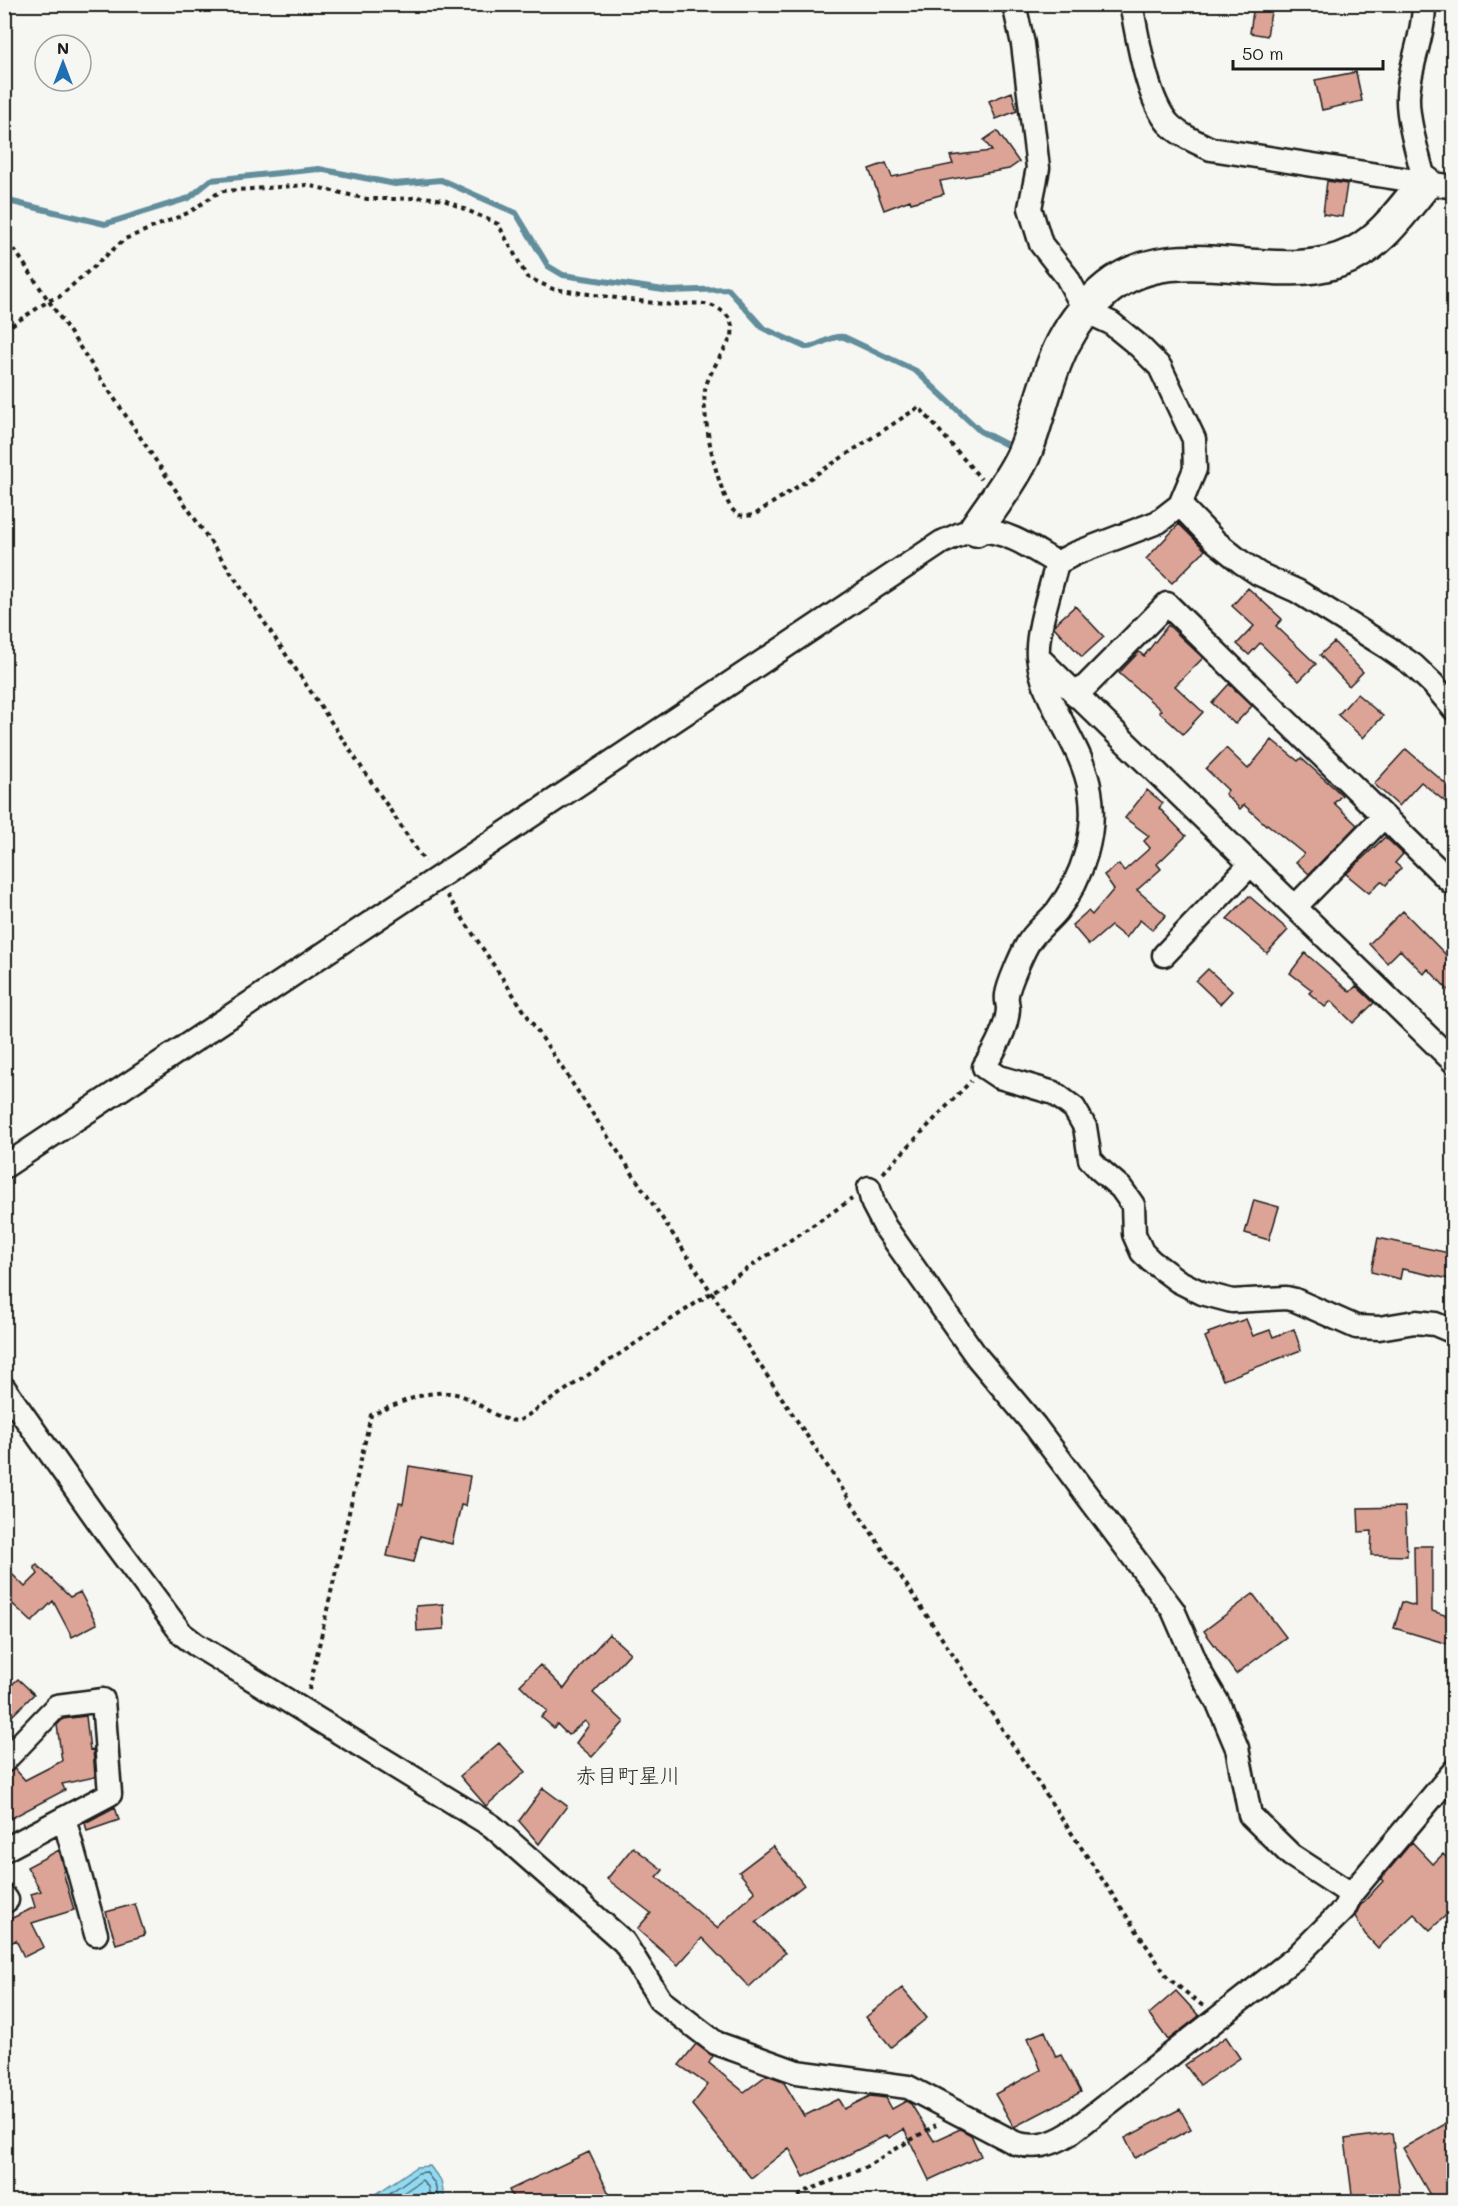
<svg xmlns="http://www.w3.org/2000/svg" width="1458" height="2206" viewBox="0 0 1458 2206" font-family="Mali,'Klee One',sans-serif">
	<rect width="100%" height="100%" fill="#f6f6f2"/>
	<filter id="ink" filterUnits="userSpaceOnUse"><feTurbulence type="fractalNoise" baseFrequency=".0167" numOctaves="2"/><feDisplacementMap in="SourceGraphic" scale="12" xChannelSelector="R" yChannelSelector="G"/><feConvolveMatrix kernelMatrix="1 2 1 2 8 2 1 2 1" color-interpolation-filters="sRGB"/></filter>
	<g filter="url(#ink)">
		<path fill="#91daf2" stroke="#628e9c" stroke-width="1.5" d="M430,2166L441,2181L445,2201H366L416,2167Z"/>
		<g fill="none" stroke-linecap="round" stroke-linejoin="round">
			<path stroke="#4b6872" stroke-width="1.5" d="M377,2202L418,2173L426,2172L435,2184L439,2202
				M390,2202L422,2180L428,2187L431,2202"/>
			<path stroke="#628e9c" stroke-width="6" d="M4,200L105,224L189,198L211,180L319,169L395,184L441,180L516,213L548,266L563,275L670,291L728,289L763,328L805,347C819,348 828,335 844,337L916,371L980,431L1013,448"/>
		</g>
		<path fill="#dca496" stroke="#1c1c1c" stroke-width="1.5" d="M1254,4L1272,6L1267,36L1250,33Z
			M1356,72L1362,101L1322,110L1315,80Z
			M1012,92L1017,111L996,119L989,101Z
			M997,131L1019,162L1009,169L940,181L944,194L911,203L910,200L884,210L869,169L886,163L892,177L953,164L950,156L992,151L984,140Z
			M1327,181L1347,184L1342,217L1323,214Z
			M1179,524L1205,550L1172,583L1146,559Z
			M1248,588L1282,619L1276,626L1316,664L1299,681L1260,643L1249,655L1237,644L1254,626L1232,606Z
			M1075,606L1104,637L1082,657L1054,627L1055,624Z
			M1168,625L1203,658L1175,686L1203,712L1183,734L1159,712L1161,710L1119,673L1139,652L1144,656Z
			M1334,642L1363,672L1349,686L1320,655Z
			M1229,684L1252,706L1235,724L1212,703Z
			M1357,694L1383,716L1363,738L1338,715Z
			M1272,740L1298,761L1301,758L1342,795L1334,803L1357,825L1309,874L1296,862L1304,854L1267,824L1266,825L1244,805L1240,809L1225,794L1228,790L1206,769L1226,748L1248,769Z
			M1406,749L1454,791V798L1448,804L1421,782L1399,806L1374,784Z
			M1147,790L1163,803L1159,808L1186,836L1157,864L1161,869L1137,890L1166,915L1152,930L1140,920L1126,938L1111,926L1089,945L1072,925L1088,911L1092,915L1114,889L1104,875L1119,864L1124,871L1150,848L1144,841L1149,836L1125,818Z
			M1385,837L1403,854L1395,863L1401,868L1386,885L1381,881L1369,893L1346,874Z
			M1249,896L1288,930L1267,953L1227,919Z
			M1403,911L1454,963V996L1428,969L1424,974L1400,950L1387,963L1369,944Z
			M1305,953L1350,992L1356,986L1374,1003L1353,1023L1331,1001L1325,1007L1309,993L1312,990L1290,973Z
			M1208,969L1232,991L1220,1004L1196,981Z
			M1254,1200L1279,1207L1269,1240L1245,1233Z
			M1378,1238L1454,1254V1280L1402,1269L1400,1279L1371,1272Z
			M1246,1319L1253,1336L1270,1330L1273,1337L1294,1329L1301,1350L1223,1380L1205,1337L1209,1335L1208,1333Z
			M409,1466L470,1476L465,1506L461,1505L452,1544L420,1536L414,1562L387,1556L399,1503L403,1504Z
			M1405,1507L1407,1556L1371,1555L1372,1531L1359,1532L1358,1508Z
			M1414,1546H1432V1611L1454,1618V1625L1448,1644L1394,1628L1402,1602L1415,1606Z
			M37,1565L70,1597L80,1592L97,1624L72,1637L53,1601L32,1622L4,1596V1566L25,1587L38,1574L34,1567Z
			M1253,1594L1286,1637L1236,1674L1204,1631Z
			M443,1604L444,1629L417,1631L416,1606Z
			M609,1634L630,1653L593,1693L624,1722L592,1757L576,1743L589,1725L585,1721L568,1735L557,1724L554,1728L541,1717L547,1711L520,1685L540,1665L564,1689L584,1662Z
			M18,1679L34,1694L4,1724V1692Z
			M86,1716L90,1750L93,1749L95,1777L62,1784L65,1790L4,1822V1774L15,1769L25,1780L62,1761L57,1725L63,1719Z
			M499,1743L525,1772L486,1806L460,1776Z
			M543,1788L567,1806L539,1844L519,1821Z
			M115,1807L119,1820L87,1831L85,1823Z
			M1412,1842L1433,1864L1443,1854L1454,1865V1908L1430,1930L1414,1914L1378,1948L1365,1934L1355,1916L1360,1906L1383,1881L1381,1879Z
			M773,1846L804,1885L756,1922L785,1953L749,1987L702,1938L678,1965L637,1929L651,1913L607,1879L633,1847L663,1870L657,1877L717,1928L755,1892L739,1872Z
			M59,1850L65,1871L63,1872L74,1910L32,1923L44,1947L24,1957L16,1940L4,1947V1922L35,1907L31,1894L41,1891L27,1867Z
			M135,1904L145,1935L116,1944L106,1912Z
			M902,1988L927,2018L891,2047L866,2017Z
			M1176,1991L1199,2016L1168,2040L1149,2014Z
			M1045,2031L1056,2057L1061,2055L1081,2092L1014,2127L995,2094L1041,2070L1028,2038Z
			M1226,2037L1240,2058L1200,2085L1185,2065Z
			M696,2044L713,2056L709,2063L744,2092L767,2075L783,2081L804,2116L838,2099L844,2109L870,2096L886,2098L892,2109L906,2101L911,2104L934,2141L960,2129L971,2135L981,2156L929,2180L904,2129L889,2138L887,2135L804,2177L789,2148L751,2178L692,2105L708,2085L679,2065Z
			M1180,2109L1191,2129L1135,2158L1125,2138Z
			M1454,2119V2202H1434L1403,2148Z
			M1392,2133L1401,2202H1353L1345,2139Z
			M589,2152L613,2202H515L509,2190Z"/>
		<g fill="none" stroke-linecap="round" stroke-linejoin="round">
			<g stroke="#1c1c1c" stroke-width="27">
				<path id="street" d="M1014,4L1023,44L1038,168L1030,208L1041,244L1067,277L1085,311L1111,323L1139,346L1160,367L1194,439L1195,469L1180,505L1158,522L1074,554L1057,563C1051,588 1036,631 1038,656C1043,705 1082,743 1090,791C1097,833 1083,877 1057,911C1048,922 1034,932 1027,945C1022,954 1008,985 1007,995C1006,1000 1008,1004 1008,1009C1007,1029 994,1051 984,1067L999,1077L1054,1093L1074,1108L1085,1127L1090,1159L1099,1169L1121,1188L1133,1205L1134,1234L1142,1252L1151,1261L1178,1281L1202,1293L1232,1301L1286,1298L1295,1300L1356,1327L1379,1328L1415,1322L1435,1324L1454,1332
					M1131,4C1138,38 1146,97 1168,123C1179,135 1196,142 1211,149L1454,187
					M1424,4C1424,37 1409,66 1408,96C1407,121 1419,158 1425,183
					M1180,505L1215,541L1241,562L1259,574L1297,591L1387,647L1413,665L1433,684L1454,709
					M1040,659L1454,1062
					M1076,696L1167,604L1454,885
					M1295,907L1383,817
					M1164,955L1251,864
					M4,1167L942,542C953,538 968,529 978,530C1008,531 1033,549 1057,563
					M869,1188L873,1204L885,1227L977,1357L1035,1426L1173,1610L1200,1672L1218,1703L1237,1748L1250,1815L1291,1855L1351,1894
					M4,1388L111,1539L182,1634L195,1644L492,1826L624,1942L661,2001L716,2043L797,2072L908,2087L1015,2143C1035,2149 1051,2145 1069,2134L1295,1958L1344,1909L1351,1894L1454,1771
					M4,1761L57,1706L103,1700L110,1794L4,1850
					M64,1818L96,1934
					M4,1896L7,1900L4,1902"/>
			</g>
			<g stroke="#1c1c1c" stroke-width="38">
				<path id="secondary" d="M976,529C992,505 1011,482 1023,456C1030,441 1034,425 1039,409C1053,361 1067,321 1108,288C1180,231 1276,293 1354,254C1384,238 1404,208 1425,183"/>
			</g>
			<path stroke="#1c1c1c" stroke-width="4" stroke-dasharray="4.5 4.5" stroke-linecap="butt" d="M4,234L425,862
				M4,330L50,300L59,297L125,239L190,212L214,195L224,191L307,185L367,199H398L425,197L444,200L498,224L527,277L553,289C590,294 627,300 664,304C680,306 700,300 715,307C728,313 734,322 732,336C725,349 707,376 705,390C701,412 718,500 736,513C741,517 747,516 754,515L919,407L981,479
				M447,895L1168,1978L1203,2006
				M883,1173L971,1081
				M309,1690L371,1415C400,1403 438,1382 469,1399C486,1408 499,1421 519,1421L852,1199
				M791,2202L806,2191L864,2168L936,2125"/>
			<use href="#street" stroke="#f6f6f2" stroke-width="22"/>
			<use href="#secondary" stroke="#f6f6f2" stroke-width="33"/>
		</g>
	</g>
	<g text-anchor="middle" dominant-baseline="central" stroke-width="6" stroke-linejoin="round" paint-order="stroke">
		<g font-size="21" fill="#1c1c1c" stroke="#f6f6f2">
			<text x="628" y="1774">赤目町星川</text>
		</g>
	</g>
	<rect width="1458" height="2206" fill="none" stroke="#f6f6f2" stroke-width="24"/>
	<rect x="12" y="12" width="1434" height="2182" fill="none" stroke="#1c1c1c" stroke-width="2" filter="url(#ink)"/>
	<g transform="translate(63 63)"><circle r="28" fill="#f6f6f2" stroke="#9f9f9c" stroke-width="1.5"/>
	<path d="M0-4.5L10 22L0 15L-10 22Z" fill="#1f6fb2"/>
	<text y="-9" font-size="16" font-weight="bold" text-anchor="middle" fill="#1c1c1c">N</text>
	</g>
	<path d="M1233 60v9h150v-9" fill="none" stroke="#1c1c1c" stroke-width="3"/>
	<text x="1242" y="60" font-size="18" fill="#1c1c1c" stroke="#f6f6f2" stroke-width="4.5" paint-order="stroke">50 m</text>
</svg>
